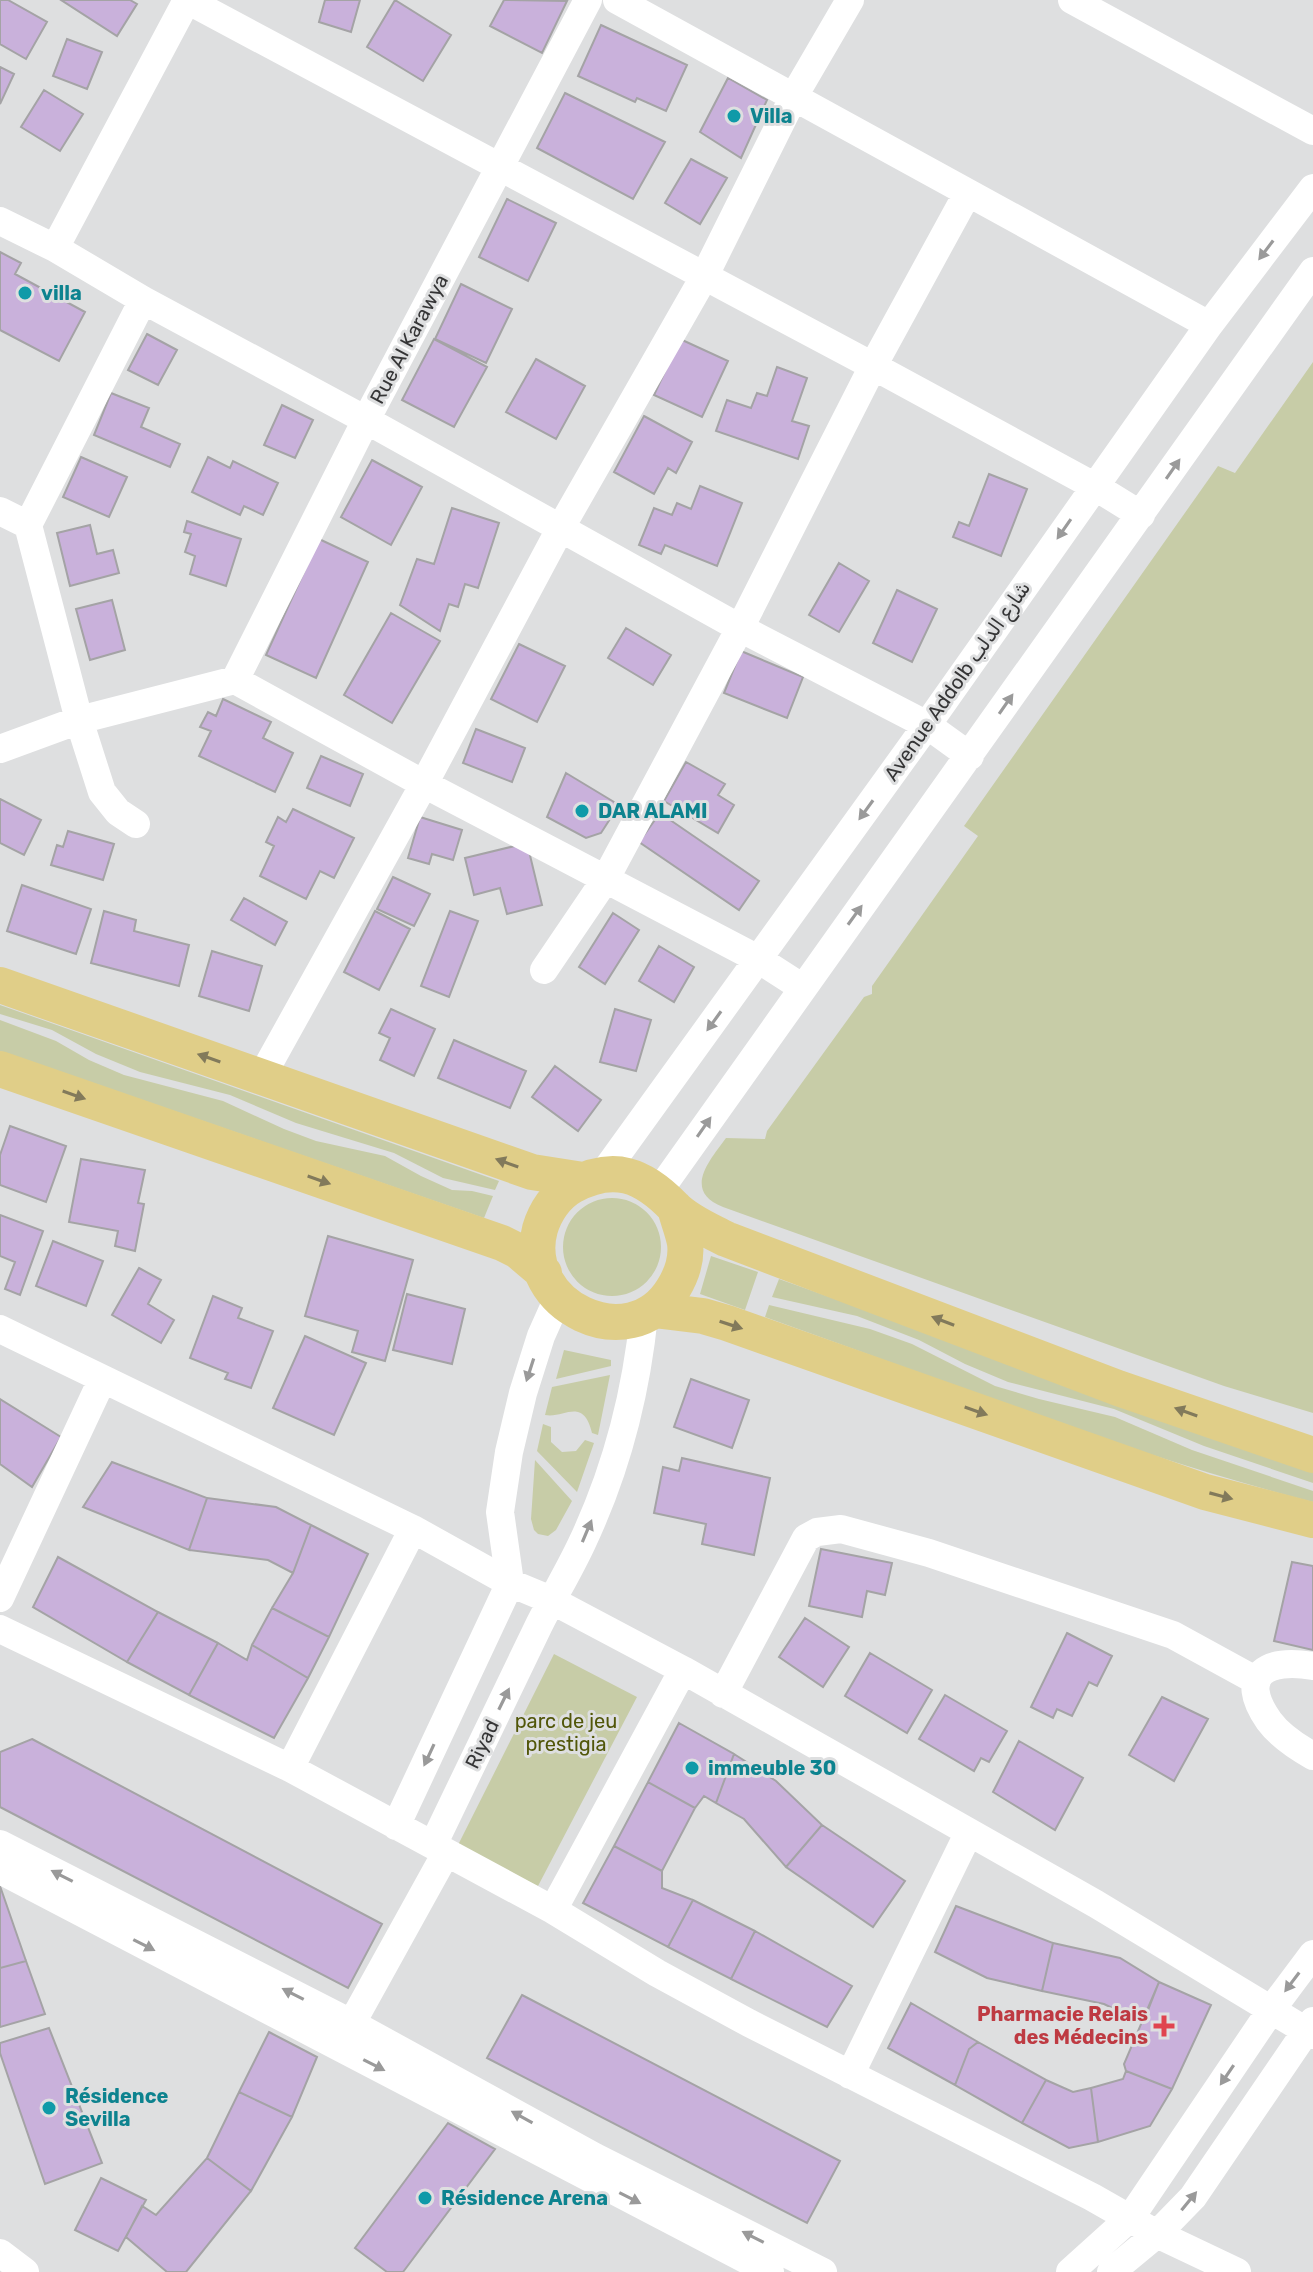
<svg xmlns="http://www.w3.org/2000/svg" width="1313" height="2272" viewBox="0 0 1313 2272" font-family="Rubik,Cairo,sans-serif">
	<rect width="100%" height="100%" fill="#dedfe0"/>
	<path fill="#c7cca7" d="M1313,362V1413L1224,1386L723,1207C682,1191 710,1160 726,1138L765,1139L767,1131L864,997L872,994V986L978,836L964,826L1218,466L1235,473Z
		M0,1005L499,1181L495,1190L443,1178L394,1153L296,1123L230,1095L140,1072L96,1054L52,1030L0,1014Z
		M0,1020L56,1041L89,1060L124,1075L223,1101L284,1129L316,1141L385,1156L421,1176L452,1190L472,1191L493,1196L484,1218L0,1051Z
		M563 1247a49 49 0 1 1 98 0a49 49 0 1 1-98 0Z
		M711,1256L758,1272L745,1310L700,1294Z
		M779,1279L1097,1392L1313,1463V1483L1204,1446L1114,1409L1008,1382L965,1364L919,1340L857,1316L772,1297Z
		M769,1305L870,1329L912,1344L995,1386L1039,1399L1115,1417L1192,1450L1313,1491V1502C1127,1454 946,1381 765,1317Z
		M564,1350L611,1360V1366L556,1379Z
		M610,1375L598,1435L592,1433C583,1396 564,1419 545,1415L552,1387Z
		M543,1424L551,1427V1442L562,1452L576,1451L585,1440L594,1443L577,1492L537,1451Z
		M535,1460L572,1501L556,1530L548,1536L538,1534L534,1530L531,1519Z
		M554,1654L637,1697L538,1886L457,1847Z"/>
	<path fill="#c9b1db" stroke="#a4a3a5" stroke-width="2" d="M0,0H8L47,22L26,59L0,44Z
		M61,0H130L137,4L117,36Z
		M325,0H360L351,32L319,22Z
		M395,0L451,35L423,81L367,47Z
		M504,0L567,1L542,53L490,26Z
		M601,25L687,65L666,111L637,98L635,102L578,76Z
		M67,39L102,52L87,89L53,76Z
		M0,67L14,74L0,104Z
		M728,78L767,100L741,158L700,132Z
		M44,90L83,114L60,151L21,127Z
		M565,93L665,142L633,199L537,148Z
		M691,159L727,178L700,224L665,203Z
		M507,199L556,223L528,281L479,257Z
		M0,252L21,263L15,274L85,312L59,361L0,330Z
		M461,284L512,309L486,363L435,339Z
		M147,334L177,350L158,385L128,370Z
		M434,339L487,367L454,427L402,400Z
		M680,339L728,361L702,417L654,395Z
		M536,359L585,386L556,439L506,412Z
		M777,367L807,378L792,421L809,426L798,459L716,431L727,400L751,408L757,393L767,396Z
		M111,393L149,408L141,427L180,444L170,467L94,435Z
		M282,405L313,420L295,458L264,445Z
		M644,416L692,442L676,473L668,468L654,494L614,472Z
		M81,457L127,477L109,517L63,497Z
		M208,457L230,468L233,461L278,483L263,515L244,506L240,515L192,492Z
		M372,460L422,487L391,545L341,517Z
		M989,474L1027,489L1001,556L953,537L959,522L969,526Z
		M700,486L742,503L717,566L665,545L661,554L639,545L654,508L672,515L677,503L691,509Z
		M452,508L499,523L478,588L465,584L458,607L449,604L440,631L400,605L417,559L434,564Z
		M187,521L241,539L226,586L190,574L195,556L185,552L191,534L184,532Z
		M90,525L97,554L113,550L119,573L70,586L57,533Z
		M319,539L368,562L316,678L266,655Z
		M839,563L869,581L839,632L809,615Z
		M897,590L937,609L912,662L873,643Z
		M112,600L125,650L90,660L76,609Z
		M391,613L440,641L392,723L344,695Z
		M626,628L671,655L653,685L608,658Z
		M519,644L565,666L537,722L491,699Z
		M741,651L803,677L787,718L724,693Z
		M223,699L271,722L263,738L293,753L275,792L199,756L211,731L200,727L208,712L216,716Z
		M476,729L525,748L512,782L463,763Z
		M321,756L363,774L350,806L307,788Z
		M686,762L725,784L718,795L734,805L718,833L664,801Z
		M566,773L619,805L601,833L586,838L547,817Z
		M0,799L41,820L24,855L0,843Z
		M293,809L354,838L334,878L320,871L306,899L260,876L274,846L266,842L278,817L286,822Z
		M660,813L759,881L739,910L639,842Z
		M420,817L462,830L453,860L432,854L429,864L408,858Z
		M68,831L114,844L103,880L51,865L57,845L63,847Z
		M527,843L542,905L507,914L500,888L474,895L465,858Z
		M393,877L430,894L414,926L377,909Z
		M22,885L91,909L76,954L7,931Z
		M244,898L287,922L275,945L231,920Z
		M104,911L136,920L134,931L189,945L179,986L91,963Z
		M375,911L410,929L379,990L344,972Z
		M450,911L478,921L449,997L421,986Z
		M613,913L639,930L605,984L579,967Z
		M659,946L694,967L674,1002L639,981Z
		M212,951L262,966L249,1011L199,996Z
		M391,1009L435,1029L414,1076L380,1060L390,1038L379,1033Z
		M615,1009L651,1020L636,1071L600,1062Z
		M454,1040L526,1071L510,1108L438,1078Z
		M555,1066L601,1100L578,1131L532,1097Z
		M10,1126L66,1146L46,1202L0,1185V1155Z
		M81,1159L145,1170L138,1203L144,1204L135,1251L115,1246L118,1231L69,1222Z
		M0,1215L43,1231L20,1295L5,1289L15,1262L0,1256Z
		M328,1236L413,1260L385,1361L352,1352L358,1331L305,1316Z
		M53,1241L103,1261L86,1306L36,1286Z
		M139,1268L161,1280L148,1304L174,1320L161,1343L112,1315Z
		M407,1294L465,1309L452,1364L393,1350Z
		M213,1296L242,1308L238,1318L273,1331L251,1388L225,1379L228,1373L190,1358Z
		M305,1336L366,1363L334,1435L273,1408Z
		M691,1379L749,1400L732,1448L674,1427Z
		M0,1399L61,1437L32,1487L0,1464Z
		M682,1458L770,1478L754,1555L702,1544L706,1524L654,1513L663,1467L679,1471Z
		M112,1462L207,1498L189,1550L83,1507Z
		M207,1498L276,1507L311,1525L293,1573L268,1560L189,1550Z
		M311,1525L368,1554L329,1637L272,1608L293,1573Z
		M821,1549L892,1563L885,1595L867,1591L862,1617L809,1606Z
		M58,1557L158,1612L127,1662L33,1607Z
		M1292,1562L1313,1566V1650L1274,1641Z
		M272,1608L329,1637L308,1678L252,1645Z
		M158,1612L218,1643L189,1695L127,1662Z
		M805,1618L849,1647L823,1687L779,1657Z
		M1067,1633L1112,1656L1097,1686L1089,1682L1072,1716L1057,1709L1053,1718L1031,1707Z
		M218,1643L247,1660L252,1645L308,1678L274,1738L189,1695Z
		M870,1653L932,1690L907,1733L845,1696Z
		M945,1695L1007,1731L989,1762L981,1758L974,1771L919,1739Z
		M1162,1697L1208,1719L1174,1781L1129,1755Z
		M679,1723L734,1754L716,1803L704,1796L695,1808L648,1782Z
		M32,1739L382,1924L348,1988L0,1807V1752Z
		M1019,1741L1083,1778L1055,1830L993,1792Z
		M734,1754L776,1781L822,1825L786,1867L744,1819L716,1803Z
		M648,1782L695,1808L662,1871L614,1846Z
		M822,1825L905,1881L873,1927L786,1867Z
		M614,1846L662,1871V1888L693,1900L668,1947L583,1903Z
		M0,1886L26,1961L0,1968Z
		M693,1900L755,1931L731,1979L668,1947Z
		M956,1906L1053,1943L1042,1991L987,1978L935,1952Z
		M755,1931L852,1986L827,2027L731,1979Z
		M1053,1943L1120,1958L1159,1982L1143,2023L1104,2004L1042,1991Z
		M26,1961L45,2014L0,2027V1968Z
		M1159,1982L1211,2005L1172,2089L1126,2071L1124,2064Z
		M522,1995L840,2161L807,2223L487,2058Z
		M911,2003L978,2042L969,2049L955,2085L888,2048Z
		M49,2028L102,2163L45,2184L0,2053V2043Z
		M269,2032L317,2057L292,2117L239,2092Z
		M978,2042L1046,2080L1022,2123L955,2085L969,2049Z
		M1126,2071L1172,2089L1150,2126L1098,2142L1091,2088L1123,2079Z
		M1046,2080L1073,2092L1091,2088L1098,2142L1069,2148L1022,2123Z
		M239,2092L292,2117L251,2191L207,2158Z
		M448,2123L495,2149L403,2272H387L355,2248Z
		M207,2158L251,2191L186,2272H167L126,2237L142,2206L156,2215Z
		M101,2178L146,2200L118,2251L75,2230Z"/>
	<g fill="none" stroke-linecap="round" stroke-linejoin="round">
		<path stroke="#fff" stroke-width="28" d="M617,0L1209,325
			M1072,0L1313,131
			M0,221L55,248L143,300L366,420L740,628L927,725L970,756
			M55,248L187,0L873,366L1094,486L1141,515
			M0,511L28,525
			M235,680L366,420L588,0
			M0,749L79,720L235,680L424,784L758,959L803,988
			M136,824L118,812L102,792L79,720L28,525L143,300
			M544,970L605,880L740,628L873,366L967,194
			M262,1076L424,784L560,529L704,277L794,96L850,0
			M603,1174L927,725L1209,325L1313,188
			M659,1191L1313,271
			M0,1329L413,1529L510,1583L551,1600L683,1670L1096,1904L1313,2035
			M0,1598L102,1380
			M0,1629L290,1768L553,1910L657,1973L749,2023L1092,2197L1157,2234L1237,2272
			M1313,1666C1268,1658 1236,1674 1269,1721C1280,1736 1297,1747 1313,1756
			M723,1694L806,1538L817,1532L841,1529L929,1553L1173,1635L1257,1681
			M290,1768L413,1529
			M396,1826L510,1583L500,1512L509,1452L523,1393L541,1336L558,1298
			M0,1844L351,2023L595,2157L823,2272
			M433,1845C469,1771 504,1698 539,1625C553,1597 569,1571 582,1543C616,1471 636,1395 644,1315
			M0,1870L770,2272
			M553,1910L683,1670
			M343,2039L446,1853
			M850,2075L968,1834
			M0,2253L25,2272
			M1070,2272L1131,2217L1271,2010L1313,1954
			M1111,2272L1157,2234L1193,2197L1313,2021"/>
		<path stroke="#e0ce88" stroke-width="36" d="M0,985L532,1172L583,1180
			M0,1069L502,1243L518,1251L544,1273
			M675,1208C678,1220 683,1232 685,1243C687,1259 681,1276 673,1289C630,1360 519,1305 540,1229C545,1212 556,1195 572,1186C614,1163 643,1175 674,1207C687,1221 709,1230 726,1239L1118,1388L1313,1455
			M654,1310L703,1316L727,1323L1205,1492L1313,1520"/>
	</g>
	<defs><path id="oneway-solid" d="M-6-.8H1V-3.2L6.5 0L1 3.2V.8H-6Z" transform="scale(2)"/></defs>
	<g fill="#9a9a9a">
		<use href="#oneway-solid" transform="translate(1266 250) rotate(127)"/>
		<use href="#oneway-solid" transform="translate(1173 469) rotate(-55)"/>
		<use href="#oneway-solid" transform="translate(1064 529) rotate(125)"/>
		<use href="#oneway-solid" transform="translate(1006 704) rotate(-55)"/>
		<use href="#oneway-solid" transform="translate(866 810) rotate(126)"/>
		<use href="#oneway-solid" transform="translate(855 915) rotate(-54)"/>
		<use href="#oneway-solid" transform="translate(714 1021) rotate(126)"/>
		<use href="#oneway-solid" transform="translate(704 1127) rotate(-55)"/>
		<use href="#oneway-solid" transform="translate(530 1370) rotate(108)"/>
		<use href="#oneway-solid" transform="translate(587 1531) rotate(-67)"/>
		<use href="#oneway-solid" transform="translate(504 1699) rotate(-64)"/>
		<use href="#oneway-solid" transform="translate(429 1755) rotate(115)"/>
		<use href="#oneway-solid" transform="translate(62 1876) rotate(-153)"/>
		<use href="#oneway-solid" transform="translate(144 1945) rotate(27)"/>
		<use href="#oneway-solid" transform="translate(1292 1982) rotate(127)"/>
		<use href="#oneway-solid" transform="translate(293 1994) rotate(-153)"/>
		<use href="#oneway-solid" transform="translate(374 2065) rotate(27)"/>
		<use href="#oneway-solid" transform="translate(1227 2075) rotate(124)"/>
		<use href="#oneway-solid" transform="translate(522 2117) rotate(-151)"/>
		<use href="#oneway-solid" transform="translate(630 2198) rotate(27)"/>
		<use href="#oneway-solid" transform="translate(1189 2201) rotate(-51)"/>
		<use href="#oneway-solid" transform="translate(753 2237) rotate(-153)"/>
	</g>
	<g fill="#827a5b">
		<use href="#oneway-solid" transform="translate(209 1058) rotate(-161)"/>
		<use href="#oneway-solid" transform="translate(74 1095) rotate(19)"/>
		<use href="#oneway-solid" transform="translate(507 1163) rotate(-160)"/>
		<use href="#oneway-solid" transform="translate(319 1180) rotate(19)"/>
		<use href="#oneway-solid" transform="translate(943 1321) rotate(-159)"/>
		<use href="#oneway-solid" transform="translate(731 1325) rotate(18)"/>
		<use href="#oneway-solid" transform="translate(976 1411) rotate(19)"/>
		<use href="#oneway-solid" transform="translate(1186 1412) rotate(-160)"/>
		<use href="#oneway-solid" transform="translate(1221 1496) rotate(15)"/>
	</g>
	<g fill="#0f9aa8" stroke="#dedfe0" stroke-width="3">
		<circle cx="734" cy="116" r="8"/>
		<circle cx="25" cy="293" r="8"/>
		<circle cx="582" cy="811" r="8"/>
		<circle cx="692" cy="1768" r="8"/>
		<circle cx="49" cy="2108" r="8"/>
		<circle cx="425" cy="2198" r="8"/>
	</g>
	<path fill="#e0444e" stroke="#dedfe0" stroke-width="3" d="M1160 2014h8v8h8v8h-8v8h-8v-8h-8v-8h8z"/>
	<g text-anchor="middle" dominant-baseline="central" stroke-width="6" stroke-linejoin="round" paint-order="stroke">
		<g font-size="20" font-weight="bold" fill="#0d838f" stroke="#dedfe0" text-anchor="start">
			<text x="750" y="116">Villa</text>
			<text x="41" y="293">villa</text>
			<text x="598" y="811">DAR ALAMI</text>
			<text x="708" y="1768">immeuble 30</text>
			<text x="65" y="2096">Résidence<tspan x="65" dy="23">Sevilla</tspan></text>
			<text x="441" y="2198">Résidence Arena</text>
		</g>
		<g font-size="20" fill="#353536" stroke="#dedfe0">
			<text transform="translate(409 339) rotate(-62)">Rue Al Karawya</text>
			<text transform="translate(957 681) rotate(-55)">Avenue Addolb شارع الدلب</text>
			<text transform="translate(482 1744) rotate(-64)">Riyad</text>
		</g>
		<g font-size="20" fill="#515609" stroke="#dedfe0">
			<text x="566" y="1721">parc de jeu<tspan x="566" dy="23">prestigia</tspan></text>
		</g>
		<g font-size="20" font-weight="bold" fill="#be3a42" stroke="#dedfe0" text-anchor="end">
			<text x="1148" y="2014">Pharmacie Relais<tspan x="1148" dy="23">des Médecins</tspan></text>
		</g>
	</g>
</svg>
